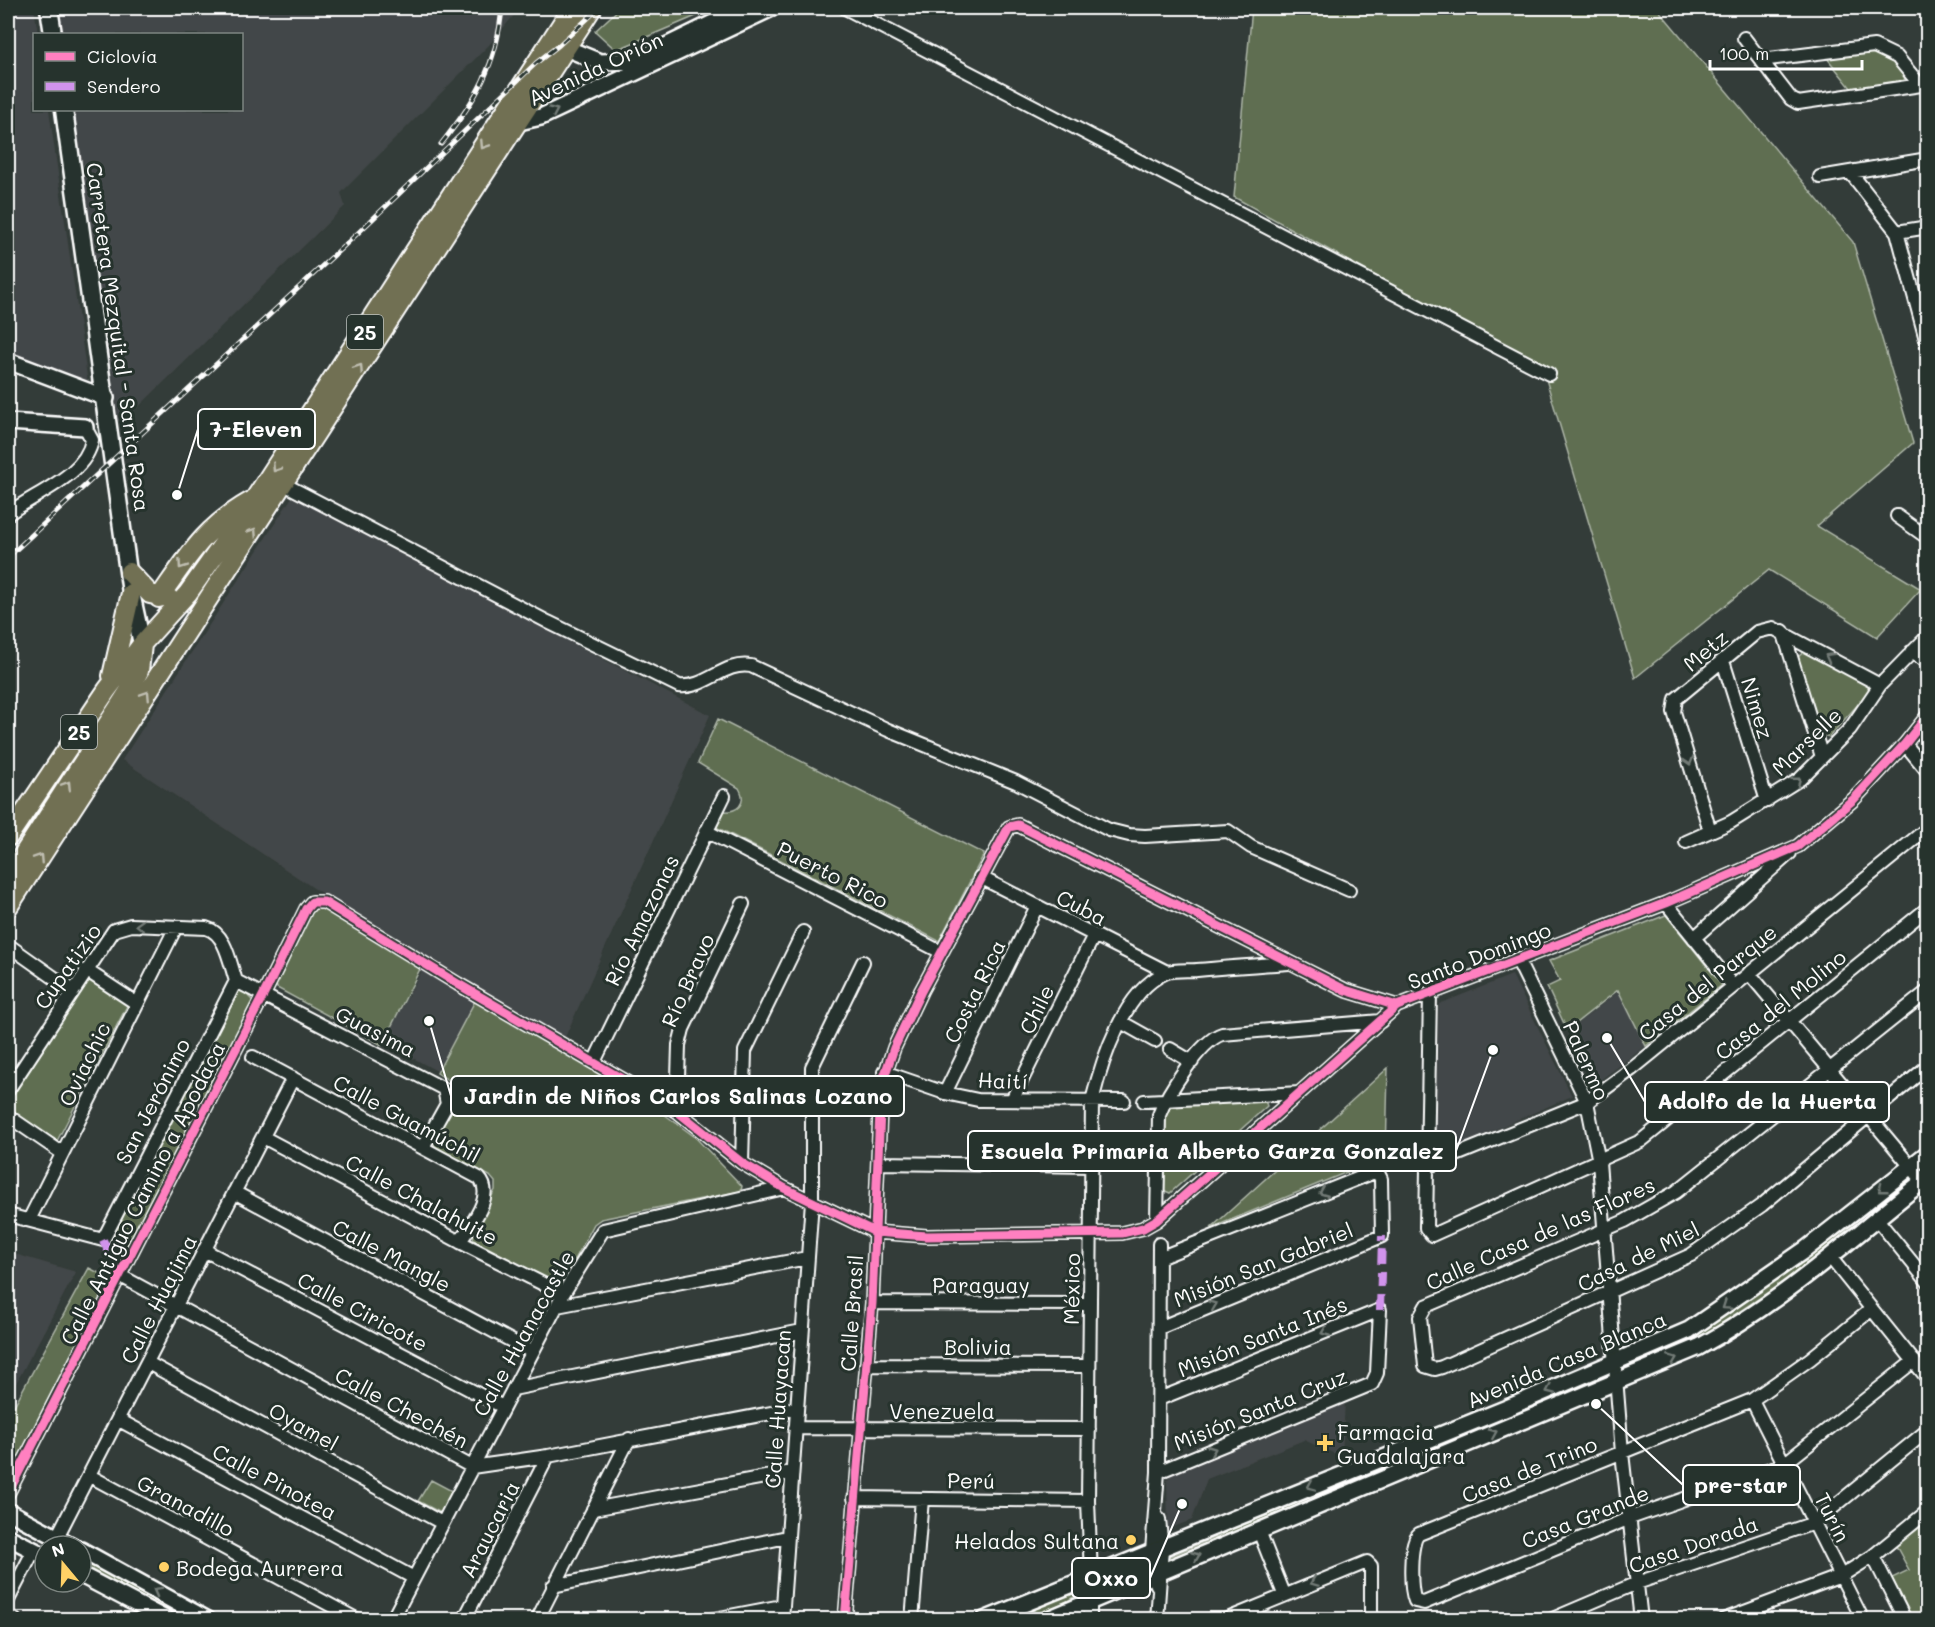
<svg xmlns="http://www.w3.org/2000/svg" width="1935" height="1627" viewBox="0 0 1935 1627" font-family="Mali,sans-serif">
	<rect width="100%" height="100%" fill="#333c39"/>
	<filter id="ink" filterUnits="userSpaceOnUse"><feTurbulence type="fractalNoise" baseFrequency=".0167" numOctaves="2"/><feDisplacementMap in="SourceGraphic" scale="12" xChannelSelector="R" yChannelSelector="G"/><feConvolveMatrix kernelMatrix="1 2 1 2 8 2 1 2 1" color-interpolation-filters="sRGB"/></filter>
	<g filter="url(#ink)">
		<path fill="#434748" d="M8,8H34L38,34H34V110H49L88,384L8,351Z
			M58,8H520L489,45L341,193L345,206L125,420L118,421L73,110H242V34H62Z
			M292,497L710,715L561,1046L318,891L122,760Z
			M424,967L475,1000L437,1071L383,1042Z
			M1512,975L1572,1096L1435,1156L1439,1004Z
			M1618,992L1646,1046L1595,1084L1569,1030Z
			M8,1252L76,1272L8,1398Z
			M1345,1401L1342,1457L1304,1440L1207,1479L1192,1520L1168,1529L1167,1480L1172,1473Z"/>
		<path fill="#5e6e51" stroke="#aeb6a8" stroke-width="1.5" d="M620,8H715L616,50L595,31Z
			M1252,8H1657L1853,242L1913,443L1817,526L1921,589L1877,637L1769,570L1635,678L1543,369L1234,197Z
			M1873,53L1892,62L1905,76L1904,81L1851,88L1827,58Z
			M1807,649L1867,681L1869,692L1829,737L1820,734L1797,658Z
			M718,719L984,854L939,941L714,826L721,811C737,813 748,804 739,788L698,763Z
			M325,907L422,965L382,1045L277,988L275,981L312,908Z
			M1666,915L1722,985L1646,1046L1618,990L1567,1030L1547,987L1560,981L1549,961Z
			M91,977L129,1002L57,1141L8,1109V1103Z
			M240,988L253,1001L124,1257L109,1235L232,992Z
			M477,997L653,1106L695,1137L742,1186L741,1191L601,1219L594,1224L563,1282L556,1284L474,1240L472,1233L495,1190V1182L490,1176L435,1147L433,1140L457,1097C458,1083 447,1080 437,1073Z
			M1388,1068L1386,1156L1211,1228Z
			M1264,1098L1267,1106L1170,1193L1163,1190V1111L1170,1104Z
			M1886,1190L1889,1193L1800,1271L1704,1335L1629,1369V1360L1692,1332Z
			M89,1268L111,1279L8,1478V1417Z
			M1596,1374L1598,1379L1550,1398L1525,1414L1167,1563L1165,1558L1221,1535L1239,1522Z
			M431,1480L452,1491L441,1513L418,1501Z
			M1927,1517V1619H1913L1892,1578L1909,1570L1895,1544Z
			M81,1556L197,1619H183L81,1564Z
			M1133,1560L1138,1568L1089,1587L1066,1602L1025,1619L991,1620Z"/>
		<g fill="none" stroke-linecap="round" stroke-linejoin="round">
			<g stroke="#fff" stroke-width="16">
				<path id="minor" d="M845,8L1549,374
					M1744,38L1791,99L1798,103L1928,84
					M1761,60L1874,46L1897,57L1920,85
					M1850,172L1897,232L1928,347
					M1820,177L1928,159
					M1897,232L1928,227
					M284,484L548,622L679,686C706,689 724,661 751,666L888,730L1016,782L1109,830L1129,835L1145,836L1228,831L1251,847L1349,890
					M8,514C33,494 86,476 92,440L85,427
					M1897,516L1928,538
					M1783,631L1822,757
					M1911,652L1928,662
					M1723,661L1767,801
					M1905,744L1928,772
					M706,831L941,952
					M1710,831L1674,712L1676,699L1757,632L1773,628L1880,685
					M1686,842L1731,822L1800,779L1850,729L1880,685L1928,636
					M980,877L1167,972
					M1666,903L1733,986
					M1694,938L1790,853
					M8,945L73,991
					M1517,959L1587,1102L1599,1162L1622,1453L1641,1620
					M86,970L136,1003
					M1749,973L1928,1187
					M1928,991L1676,1192L1625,1221L1426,1306L1420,1317L1425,1366L1435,1369L1442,1367L1691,1255L1762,1205L1928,1066
					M1430,992L1426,1228L1432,1235L1641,1141L1928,908
					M1121,1022L1155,1041
					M1170,1049L1192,1062
					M253,1057L479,1178C496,1196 470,1225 460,1242
					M594,1062L724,796
					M884,1072L945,1093L978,1100L1124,1101
					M8,1090L114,930L131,925L206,928C226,933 230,964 236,981L444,1089L447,1104L423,1147
					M945,1093L1037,906
					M1012,1100L1094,935
					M1144,1101L1300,1093
					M677,1111L679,1045L683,1029L743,904
					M8,1116L62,1153
					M263,1137L460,1242L563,1294
					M742,1163L745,1051L803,932
					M878,1163L1091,1166
					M1429,1166L1587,1102L1632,1069L1928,828
					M234,1192L532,1352
					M8,1215L103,1240L236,981
					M1876,1218L1928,1282
					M29,1220L176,927
					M1157,1220L1159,1115C1167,1094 1200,1041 1222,1034L1381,1021
					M204,1250L503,1407
					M1830,1257L1928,1379
					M119,1275L472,1467L548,1456L797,1408
					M872,1303L1090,1304
					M557,1306L807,1258
					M1872,1309L1810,1359L1752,1400L1419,1534C1409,1541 1410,1589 1415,1601L1424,1603L1630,1518L1784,1464L1914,1361
					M1159,1328L1382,1236L1381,1179L1378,1173H1372L1159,1258
					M148,1363L442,1523
					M866,1365L1089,1366
					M513,1389L802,1331
					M1752,1400L1863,1620
					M119,1420L414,1578
					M795,1428L1089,1429
					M1158,1472L1372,1384L1377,1373L1380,1310L1159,1399
					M90,1476L358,1620
					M8,1493L264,994L306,909L312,902H324L458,984L677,1111L742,1163L784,1188L875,1232L927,1236L1122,1233L1143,1228L1157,1220L1397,1006
					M854,1498L1088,1501
					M593,1509L792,1472
					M1259,1531L1284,1594
					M57,1537L293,1078
					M1873,1556L1905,1620
					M1091,1575L1088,1501L1092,1101C1102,1060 1124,991 1165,973C1174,969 1188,971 1197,970C1228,967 1258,965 1289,963
					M1157,1585L1152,1573V1551L1158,1472L1159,1244
					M553,1586L787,1537
					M8,1600L34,1550
					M8,1615L15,1620
					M392,1620L563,1294L603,1230L784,1188
					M464,1620L548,1456
					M537,1620L629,1439
					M709,1620L782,1606
					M782,1620L812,1201V1067L863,962
					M845,1620L872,1303L881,1086L894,1048L921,991L1009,827L1018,825L1345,990L1397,1006L1666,903L1798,846L1854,799L1905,744L1928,715
					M912,1620L922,1499
					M1090,1620V1600
					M1157,1620L1162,1548L1159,1519
					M1225,1620L1367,1562L1371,1566V1620
					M1550,1620L1637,1583L1814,1523L1928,1430
					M1723,1620L1841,1576L1873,1556L1928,1511"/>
			</g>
			<g stroke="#fff" stroke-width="20">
				<path id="tertiary" d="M556,44L600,62L635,61L744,8
					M510,124L541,117L772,8
					M8,361L106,398
					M8,422L85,427
					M8,1511L73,1546
					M8,1537L45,1556
					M81,1550L208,1620
					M81,1575L167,1620
					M984,1620L1507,1408L1689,1330L1806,1249L1928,1153
					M1046,1620L1699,1347C1782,1302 1854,1236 1928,1177"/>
			</g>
			<g stroke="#fff" stroke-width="21">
				<path id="secondary" d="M49,8L53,34
					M64,110L131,593L142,644"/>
			</g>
			<g stroke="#fff" stroke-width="22">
				<path id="primary" d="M129,572L150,594L169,598
					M159,598C189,555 205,527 251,501
					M112,676L131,593
					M8,837L107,690L142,644L188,593L250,506L572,8
					M8,878L129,691L139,671L142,645
					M8,907L592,8"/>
			</g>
			<use href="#minor" stroke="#26332d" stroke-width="12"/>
			<use href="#tertiary" stroke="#26332d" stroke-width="15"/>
			<use href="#secondary" stroke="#26332d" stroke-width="16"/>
			<use href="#primary" stroke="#716f52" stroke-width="18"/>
			<g stroke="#fff" stroke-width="5">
				<path id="rail" d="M441,144C476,100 497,65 502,8
					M8,557L359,232L536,63L559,45L599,8"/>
			</g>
			<use href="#rail" stroke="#26332d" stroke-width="3" stroke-dasharray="9" stroke-linecap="butt"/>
			<path stroke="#d193ec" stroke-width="8" stroke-dasharray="15 8" stroke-linecap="butt" d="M103,1240L119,1275
				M1380,1310L1382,1236"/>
			<g stroke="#26332d" stroke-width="13">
				<path id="cycleway" d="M8,1493L264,994L306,909L312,902H324L458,984L677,1111L742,1163L784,1188L875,1232L927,1236L1122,1233L1143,1228L1157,1220L1397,1006
					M845,1620L872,1303L881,1086L894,1048L921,991L1009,827L1018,825L1345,990L1397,1006L1666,903L1798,846L1854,799L1905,744L1928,715"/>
			</g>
			<use href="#cycleway" stroke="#ff80c0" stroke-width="9"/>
		</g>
		<defs><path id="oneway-chevron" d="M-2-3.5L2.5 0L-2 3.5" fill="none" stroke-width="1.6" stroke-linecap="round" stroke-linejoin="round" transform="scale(1.5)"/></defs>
		<g stroke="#727a76">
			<use href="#oneway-chevron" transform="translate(554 111) rotate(-25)"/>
			<use href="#oneway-chevron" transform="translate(1829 657) rotate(-151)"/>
			<use href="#oneway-chevron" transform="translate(1689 761) rotate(73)"/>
			<use href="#oneway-chevron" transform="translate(1797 781) rotate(-38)"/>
			<use href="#oneway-chevron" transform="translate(140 925) rotate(-178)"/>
			<use href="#oneway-chevron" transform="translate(1882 1189) rotate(142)"/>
			<use href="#oneway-chevron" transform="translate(1323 1192) rotate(158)"/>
			<use href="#oneway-chevron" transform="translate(1213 1305) rotate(-22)"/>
			<use href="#oneway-chevron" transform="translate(1726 1306) rotate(146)"/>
			<use href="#oneway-chevron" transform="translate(1325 1332) rotate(158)"/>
			<use href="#oneway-chevron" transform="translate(1673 1359) rotate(-22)"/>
			<use href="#oneway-chevron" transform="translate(1550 1390) rotate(157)"/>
			<use href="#oneway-chevron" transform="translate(1493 1433) rotate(-23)"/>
			<use href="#oneway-chevron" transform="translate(1212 1450) rotate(-22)"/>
			<use href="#oneway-chevron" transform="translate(1311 1486) rotate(157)"/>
			<use href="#oneway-chevron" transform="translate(1196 1556) rotate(-22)"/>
			<use href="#oneway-chevron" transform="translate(1314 1582) rotate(159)"/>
			<use href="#oneway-chevron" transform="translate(157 1591) rotate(-151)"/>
		</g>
		<g stroke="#bfbeb1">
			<use href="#oneway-chevron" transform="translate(484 145) rotate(123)"/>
			<use href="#oneway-chevron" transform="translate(359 368) rotate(-56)"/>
			<use href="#oneway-chevron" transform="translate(276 468) rotate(124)"/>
			<use href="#oneway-chevron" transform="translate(253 532) rotate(-57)"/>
			<use href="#oneway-chevron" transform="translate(182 565) rotate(125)"/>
			<use href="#oneway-chevron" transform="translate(146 695) rotate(-57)"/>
			<use href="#oneway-chevron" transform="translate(67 785) rotate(-57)"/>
			<use href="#oneway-chevron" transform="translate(39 858) rotate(-57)"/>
		</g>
	</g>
	<g fill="#ffd166" stroke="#26332d" stroke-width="2">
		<path d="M1322 1434h6v6h6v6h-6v6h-6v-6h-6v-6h6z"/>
		<circle cx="1131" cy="1540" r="6"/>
		<circle cx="164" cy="1567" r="6"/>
	</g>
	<g text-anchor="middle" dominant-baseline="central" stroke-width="6" stroke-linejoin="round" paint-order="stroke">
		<g fill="#26332d" stroke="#bec2c0" stroke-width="1.5">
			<rect x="347" y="315" width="36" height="34" rx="4.5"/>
			<rect x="61" y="715" width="36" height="34" rx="4.5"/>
		</g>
		<g font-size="20" font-weight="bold" fill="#fff">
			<text x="365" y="332">25</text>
			<text x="79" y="732">25</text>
		</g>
		<g font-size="21" fill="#fff" stroke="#26332d">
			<text transform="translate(595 68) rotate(-25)">Avenida Orión</text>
			<text transform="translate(119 337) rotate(82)">Carretera Mezquital - Santa Rosa</text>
			<text transform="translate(1705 650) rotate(-40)">Metz</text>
			<text transform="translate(1758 708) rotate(73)">Nimez</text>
			<text transform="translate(1806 741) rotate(-44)">Marselle</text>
			<text transform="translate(833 874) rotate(27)">Puerto Rico</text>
			<text transform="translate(1082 907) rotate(27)">Cuba</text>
			<text transform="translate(641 920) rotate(-64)">Río Amazonas</text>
			<text transform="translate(1479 955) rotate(-21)">Santo Domingo</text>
			<text transform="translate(67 966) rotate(-55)">Cupatizio</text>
			<text transform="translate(687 980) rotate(-66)">Río Bravo</text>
			<text transform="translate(1707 982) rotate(-39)">Casa del Parque</text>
			<text transform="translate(974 991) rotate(-64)">Costa Rica</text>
			<text transform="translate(1780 1004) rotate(-39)">Casa del Molino</text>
			<text transform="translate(1036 1009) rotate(-64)">Chile</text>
			<text transform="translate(376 1031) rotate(27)">Guasima</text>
			<text transform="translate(1587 1060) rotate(66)">Palermo</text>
			<text transform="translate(84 1064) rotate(-64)">Oviachic</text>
			<text transform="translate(1003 1080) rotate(2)">Haití</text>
			<text transform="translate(152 1101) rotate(-63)">San Jerónimo</text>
			<text transform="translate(407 1118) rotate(28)">Calle Guamúchil</text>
			<text transform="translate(142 1193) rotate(-63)">Calle Antiguo Camino a Apodaca</text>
			<text transform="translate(422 1199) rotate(28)">Calle Chalahuite</text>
			<text transform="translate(1540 1233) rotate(-24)">Calle Casa de las Flores</text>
			<text transform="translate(392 1255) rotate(28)">Calle Mangle</text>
			<text transform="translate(1638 1256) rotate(-26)">Casa de Miel</text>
			<text transform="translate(1263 1264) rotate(-22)">Misión San Gabriel</text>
			<text x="981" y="1284">Paraguay</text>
			<text transform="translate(1071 1289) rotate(-89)">México</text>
			<text transform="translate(158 1299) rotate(-63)">Calle Huajima</text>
			<text transform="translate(363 1311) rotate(28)">Calle Ciricote</text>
			<text transform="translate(851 1313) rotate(-86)">Calle Brasil</text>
			<text transform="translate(523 1333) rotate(-61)">Calle Huanacastle</text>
			<text transform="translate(1262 1336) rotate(-22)">Misión Santa Inés</text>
			<text x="978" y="1346">Bolivia</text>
			<text transform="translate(1566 1359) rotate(-23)">Avenida Casa Blanca</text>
			<text transform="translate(402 1407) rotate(28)">Calle Chechén</text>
			<text transform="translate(777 1409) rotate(-86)">Calle Huayacan</text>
			<text transform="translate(1260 1409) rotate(-22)">Misión Santa Cruz</text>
			<text x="942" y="1410">Venezuela</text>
			<text transform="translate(304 1426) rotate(29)">Oyamel</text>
			<text transform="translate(1529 1469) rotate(-22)">Casa de Trino</text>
			<text transform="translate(971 1480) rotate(1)">Perú</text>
			<text transform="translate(275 1481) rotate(28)">Calle Pinotea</text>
			<text transform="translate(186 1505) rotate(28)">Granadillo</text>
			<text transform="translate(1585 1516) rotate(-22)">Casa Grande</text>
			<text transform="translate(1833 1517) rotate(63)">Turín</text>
			<text transform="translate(489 1529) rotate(-63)">Araucaria</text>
			<text transform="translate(1693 1544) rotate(-19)">Casa Dorada</text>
		</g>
		<g font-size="21" fill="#fff" stroke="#26332d" text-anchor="start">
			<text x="1337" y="1431">Farmacia<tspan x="1337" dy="24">Guadalajara</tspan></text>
			<text x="1119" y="1540" text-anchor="end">Helados Sultana</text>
			<text x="176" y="1567">Bodega Aurrera</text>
		</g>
	</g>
	<path fill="none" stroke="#fff" stroke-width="2" d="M177 495L198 429M429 1021L451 1096M1607 1038L1645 1102M1493 1050L1456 1151M1596 1404L1683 1485M1182 1504L1150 1578"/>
	<g fill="#fff" stroke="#26332d" stroke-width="2">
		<circle cx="177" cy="495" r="6"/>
		<circle cx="429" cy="1021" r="6"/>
		<circle cx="1607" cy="1038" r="6"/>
		<circle cx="1493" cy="1050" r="6"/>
		<circle cx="1596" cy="1404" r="6"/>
		<circle cx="1182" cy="1504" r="6"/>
	</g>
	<g fill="#26332d" stroke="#fff" stroke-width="2">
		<rect x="198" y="409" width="117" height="40" rx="6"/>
		<rect x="451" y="1076" width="453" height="40" rx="6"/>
		<rect x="1645" y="1082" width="244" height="40" rx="6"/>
		<rect x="968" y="1131" width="488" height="40" rx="6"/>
		<rect x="1683" y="1465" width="117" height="40" rx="6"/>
		<rect x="1072" y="1558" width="78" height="40" rx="6"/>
	</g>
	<g font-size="22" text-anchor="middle" font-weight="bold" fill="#fff">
		<text x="256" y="437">7-Eleven</text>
		<text x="678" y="1104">Jardin de Niños Carlos Salinas Lozano</text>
		<text x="1767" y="1109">Adolfo de la Huerta</text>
		<text x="1212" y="1159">Escuela Primaria Alberto Garza Gonzalez</text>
		<text x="1741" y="1493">pre-star</text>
		<text x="1111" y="1586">Oxxo</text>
	</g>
	<rect width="1935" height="1627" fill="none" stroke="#26332d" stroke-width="30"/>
	<rect x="15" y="15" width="1905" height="1597" fill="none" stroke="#fff" stroke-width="2" filter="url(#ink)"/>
	<rect x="33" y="33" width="210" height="78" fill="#26332d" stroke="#7d8581" stroke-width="1.5"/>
	<rect x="45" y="52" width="30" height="9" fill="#ff80c0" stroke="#7d8581" stroke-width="1.5"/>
	<text x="87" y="63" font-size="18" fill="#ffffff">Ciclovía</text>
	<rect x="45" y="82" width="30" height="9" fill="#d193ec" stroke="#7d8581" stroke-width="1.5"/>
	<text x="87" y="93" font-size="18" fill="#ffffff">Sendero</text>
	<g transform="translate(63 1564) rotate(341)"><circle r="28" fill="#26332d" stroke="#7d8581" stroke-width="1.5"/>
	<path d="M0-4.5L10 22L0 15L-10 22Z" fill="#ffd166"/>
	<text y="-9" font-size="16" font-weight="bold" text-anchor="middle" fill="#ffffff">N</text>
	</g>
	<path d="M1710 60v9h152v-9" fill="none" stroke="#ffffff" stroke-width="3"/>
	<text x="1719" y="60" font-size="18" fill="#ffffff" stroke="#26332d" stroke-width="4.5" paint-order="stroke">100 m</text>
</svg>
